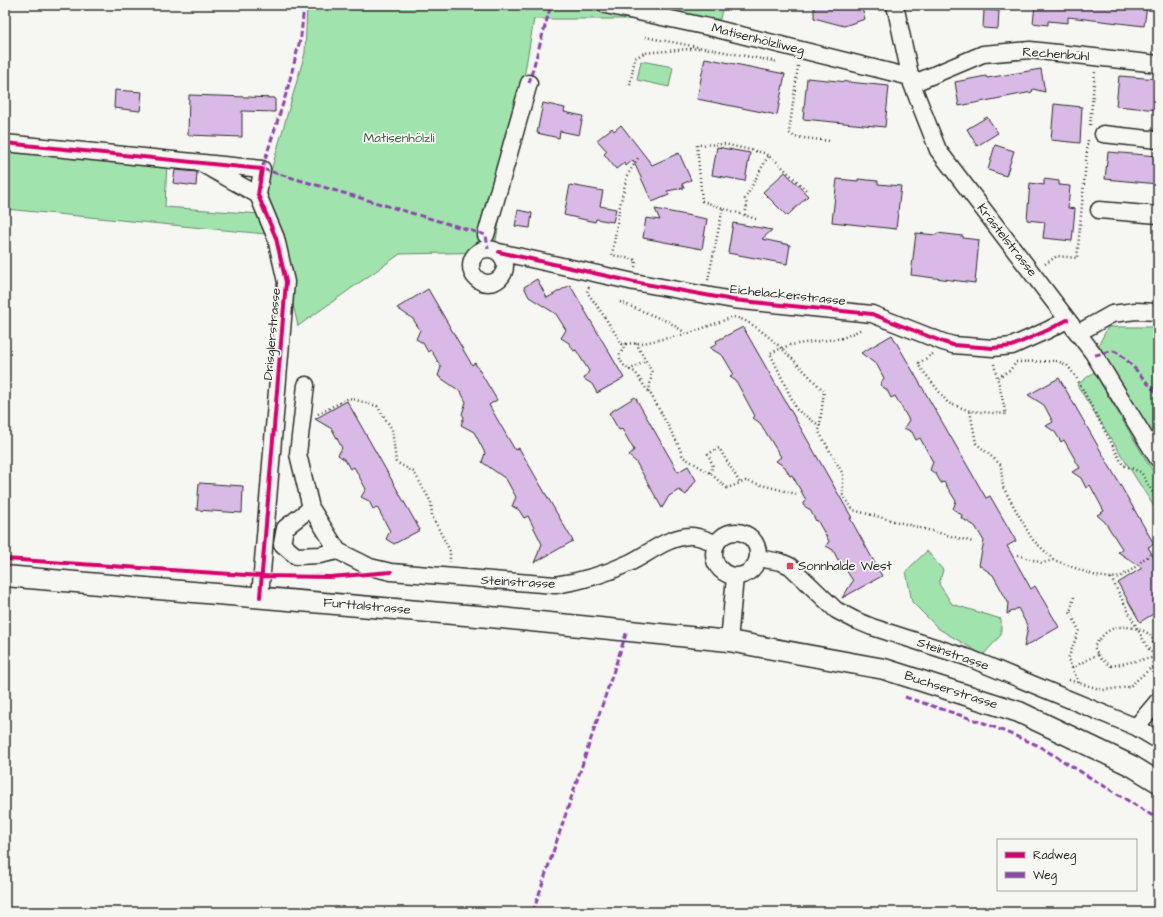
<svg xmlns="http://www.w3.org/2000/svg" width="1163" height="917" viewBox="0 0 1163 917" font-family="'Architects Daughter',sans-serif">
	<rect width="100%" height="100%" fill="#f6f6f2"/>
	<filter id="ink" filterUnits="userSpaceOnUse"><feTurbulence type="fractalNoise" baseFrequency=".025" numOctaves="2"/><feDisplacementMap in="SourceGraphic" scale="8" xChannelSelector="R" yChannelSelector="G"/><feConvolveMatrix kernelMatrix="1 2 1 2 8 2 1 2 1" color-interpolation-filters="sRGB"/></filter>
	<g filter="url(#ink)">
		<path fill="#a1e3ad" stroke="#66876c" d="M307,5H723L720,19H534L494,252L400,254L298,326L266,188L305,53Z
			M641,61L673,67L669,87L637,80Z
			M5,147L167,161L165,207L261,214L266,234L5,209Z
			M1108,327H1158V445L1097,348Z
			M1094,372L1158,480V513L1077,385Z
			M927,551L943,570L939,584L952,604L1001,619V635L983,655L939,629L912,602L906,571Z"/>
		<path fill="#d9bae6" stroke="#2b2b2b" d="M814,5H861L865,19L844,26L814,18Z
			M1035,5H1141L1147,6L1144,26L1068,17V23L1048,21V25L1033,23Z
			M984,10L999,11L998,29L983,28Z
			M705,58L785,74L777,115L697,99Z
			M1041,69L1045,92L1033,89L1032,92L959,106L955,82L986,76L987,78Z
			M1119,76L1158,79V110L1116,106Z
			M807,78L889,86L885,127L803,119Z
			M115,90L142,92L140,111L114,108Z
			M189,95L275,98V112L242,111V137L188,135Z
			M543,103L565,108L564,112L583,116L579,135L560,131L559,138L537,133Z
			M1054,104L1082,107L1080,143L1051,140Z
			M987,117L998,133L977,146L967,129Z
			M621,125L652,165L679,153L691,180L682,184L684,188L667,191L669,195L652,202L633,160L626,166L624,163L616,169L604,154L607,151L597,140L612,128L614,131Z
			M995,145L1014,151L1006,176L988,170Z
			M717,147L750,153L745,181L712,175Z
			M1108,152L1158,156V184L1105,179Z
			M175,170L197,172L196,186L173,183Z
			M785,172L808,196L787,216L763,192Z
			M837,179L858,181V179L878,181V184L901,186L896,229L832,222Z
			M1044,179L1059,181V185L1070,186L1068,208L1075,209L1072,241L1043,238L1045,222L1027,220L1030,183L1044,185Z
			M570,185L603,191L600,206L616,209L613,222L596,219L595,222L564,215Z
			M655,209L707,219L702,249L643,238L646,218L660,220Z
			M518,210L532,213L530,228L515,226Z
			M733,223L772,230L762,239L790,245L787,264L728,253Z
			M916,233L936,235L937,233L963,236V238L979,240L975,283L911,275Z
			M537,279L547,298L570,285L624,378L597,393L592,384L584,379L589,371L576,350L574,351L569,343L561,338L566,330L556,314L529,297L524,287Z
			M428,289L472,365L475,363L497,400L489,405L515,450L519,448L573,541L534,563L542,544L528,516L524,518L519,510L512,506L516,497L506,479L482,462L485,453L474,432L461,425L464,417L462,414L466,402L461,392L438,376L441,367L431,350L428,352L423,343L416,339L420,330L413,319L397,308Z
			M743,327L852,518H850L882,576L842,598L853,581L840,560H838L833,550L826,546L829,541L817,520L816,521L810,510L803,505L806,500L792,475L790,476L785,467L776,461L781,457L760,423L753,418L755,416L736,381L730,377L733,373L723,356L710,348L717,344L716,341Z
			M892,335L986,498L990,496L1016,541L1007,546L1031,589L1035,586L1059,627L1024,647L1028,627L1018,608L1007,614L1008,602L993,575L979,565L984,541L975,526L961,518L962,515L953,509L956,501L944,482L941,483L936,474L930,470L933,462L920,438L916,440L912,432L904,428L909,420L895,396L891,398L887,390L880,385L884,378L877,365L861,353Z
			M1059,378L1154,544L1148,547L1156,561L1158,559V611L1140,622L1118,583L1142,568L1118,552L1123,550L1105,522L1097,515L1104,511L1090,485L1086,488L1081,478L1072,472L1080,468L1064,440L1061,442L1055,432L1046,426L1053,422L1044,405L1028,395Z
			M635,397L678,472L688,466L696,480L686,495L679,490L669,496L662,508L636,462L629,456L634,450L622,429L619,430L609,413Z
			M347,401L420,530L394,544L386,539L390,531L377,507L373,509L369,501L361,497L366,489L354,467L350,469L345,460L338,455L342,448L332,429L315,419Z
			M199,483L243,486L242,513L197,510Z"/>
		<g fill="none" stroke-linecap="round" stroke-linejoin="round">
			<g stroke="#2b2b2b" stroke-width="19">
				<path id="minor" d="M606,5L713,28L910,77
					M895,5L912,84L938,150L1093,353L1158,459
					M912,84L983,54L1030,50L1158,64
					M1103,134L1158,140
					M5,143L262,169L258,195L276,238L286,282L260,597
					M204,165L258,195
					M1099,210L1158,215
					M486,235L529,83
					M471 266a17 17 0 1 1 34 0a17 17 0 1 1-34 0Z
					M499,252L634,282L733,300L872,314L943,342L953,345L993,348L1012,346L1048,330L1067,320
					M1078,333L1112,314L1136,311L1158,312
					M306,385L298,454L311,508L338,551L370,567L391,572L555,585C582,581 604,575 629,563C648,554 667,537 690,536C698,535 708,541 716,543
					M311,508L285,528L282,544L296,556L320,555L338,551
					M714 554a22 22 0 1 1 44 0a22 22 0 1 1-44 0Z
					M758,558L781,562L790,566L836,610L855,620L872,627L969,658L1136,727L1158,740
					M729,641L735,577
					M1136,727L1158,701"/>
			</g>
			<g stroke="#2b2b2b" stroke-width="23">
				<path id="major" d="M5,576L501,618L729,641L884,669L1019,712L1132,766L1158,782"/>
			</g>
			<path stroke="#2b2b2b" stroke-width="2.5" stroke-dasharray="1 3" stroke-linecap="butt" d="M645,37L778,62
				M798,66L789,133L795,137L830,141
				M630,85L635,58L644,53L700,48
				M1090,125L1095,72
				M745,215L747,205L745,199L768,156
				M756,219L702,201L697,145L724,144L764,153L776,161L807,191
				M1045,264L1057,256L1077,258L1088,140
				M635,267L636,260L612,255L620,205L627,176L638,158
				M708,280L723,208
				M589,287L587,292L600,310L622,344L643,343L687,334L733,317C760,320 804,372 824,391L819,432L843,474V495L853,510L973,542
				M620,302L669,322L687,334
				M636,343L652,372L649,391L677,442L683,457L710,473L727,488L746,481L796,494
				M626,344L619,356C622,365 626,369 635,372L647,390L649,391
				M933,354L919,363L920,367L948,403L970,411
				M1016,362L1057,361L1067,365L1076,377L1123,465L1141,472L1158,502
				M994,364L1006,414L970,411L976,443L1001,465L1003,487L1032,539L1054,560L1096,576L1111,578L1120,577L1133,569L1144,559L1158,550
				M629,370L646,361
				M998,377L1009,371L1016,363
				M318,414L349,398L377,406L392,429L396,462L414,472L431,502L432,516L450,551V562
				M820,426L797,410L770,353L790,345L843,338L862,329
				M710,473L713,466L708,454L719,448L740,483
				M1018,555L1042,563L1054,560
				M1074,597L1070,612L1079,630L1068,659L1079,683
				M1072,668L1098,654
				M1069,680L1103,690L1129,687L1152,667C1153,659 1155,646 1152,638C1148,628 1120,624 1112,629C1104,633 1099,639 1094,647L1100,658L1111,666"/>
			<use href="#minor" stroke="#f6f6f2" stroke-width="16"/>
			<use href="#major" stroke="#f6f6f2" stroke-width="20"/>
			<path stroke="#2b2b2b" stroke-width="2.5" stroke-dasharray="1 3" stroke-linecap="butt" d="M1111,578L1147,647L1156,657
				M1111,666L1156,657L1158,658"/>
			<path stroke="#8e44ad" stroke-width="3" stroke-dasharray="6 3" stroke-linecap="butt" d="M304,5L301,36L287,91L262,169L486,235L488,249
				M529,83L551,5
				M1095,355C1100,354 1108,351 1113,351C1124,352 1148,386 1158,394
				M905,697L984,723L1037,745L1158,819
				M533,912L627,631"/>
			<g stroke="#f6f6f2" stroke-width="6">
				<path id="cycleway" d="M5,143L262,169L258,195L276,238L286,282L260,597
					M499,252L634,282L733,300L872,314L943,342L953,345L993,348L1012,346L1048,330L1067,320
					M5,559L262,576L330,577L391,572"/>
			</g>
			<use href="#cycleway" stroke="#d6006c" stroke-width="4"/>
		</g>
	</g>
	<rect fill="#d1495b" stroke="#f6f6f2" stroke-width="1.5" x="786" y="562" width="8" height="8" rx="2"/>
	<g text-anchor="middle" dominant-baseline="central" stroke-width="3.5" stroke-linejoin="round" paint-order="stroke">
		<g font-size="13" fill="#2b2b2b" stroke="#f6f6f2">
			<text transform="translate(758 39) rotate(14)">Matisenhölzliweg</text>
			<text transform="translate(1056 54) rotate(4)">Rechenbühl</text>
			<text transform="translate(1007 240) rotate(52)">Krästelstrasse</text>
			<text transform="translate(788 295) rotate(6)">Eichelackerstrasse</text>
			<text transform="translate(272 334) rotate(-85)">Drisglerstrasse</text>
			<text transform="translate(518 582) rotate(3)">Steinstrasse</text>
			<text transform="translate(367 606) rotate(5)">Furttalstrasse</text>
			<text transform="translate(953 654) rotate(19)">Steinstrasse</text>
			<text transform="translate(951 690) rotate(18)">Buchserstrasse</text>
		</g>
		<g font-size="13" fill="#48594c" stroke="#f6f6f2">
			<text x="399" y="138">Matisenhölzli</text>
		</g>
		<g font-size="13" fill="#2b2b2b" stroke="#f6f6f2" text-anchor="start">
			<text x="798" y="566">Sonnhalde West</text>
		</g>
	</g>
	<rect width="1163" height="917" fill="none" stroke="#f6f6f2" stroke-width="20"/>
	<rect x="10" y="10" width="1143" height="897" fill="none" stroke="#2b2b2b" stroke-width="1.5" filter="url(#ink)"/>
	<rect x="997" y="839" width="140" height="52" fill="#f6f6f2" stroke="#a5a5a2"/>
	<rect x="1005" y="852" width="20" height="6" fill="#d6006c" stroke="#a5a5a2"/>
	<text x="1033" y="859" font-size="12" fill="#2b2b2b">Radweg</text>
	<rect x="1005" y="872" width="20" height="6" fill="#8e44ad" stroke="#a5a5a2"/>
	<text x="1033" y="879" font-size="12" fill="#2b2b2b">Weg</text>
</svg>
